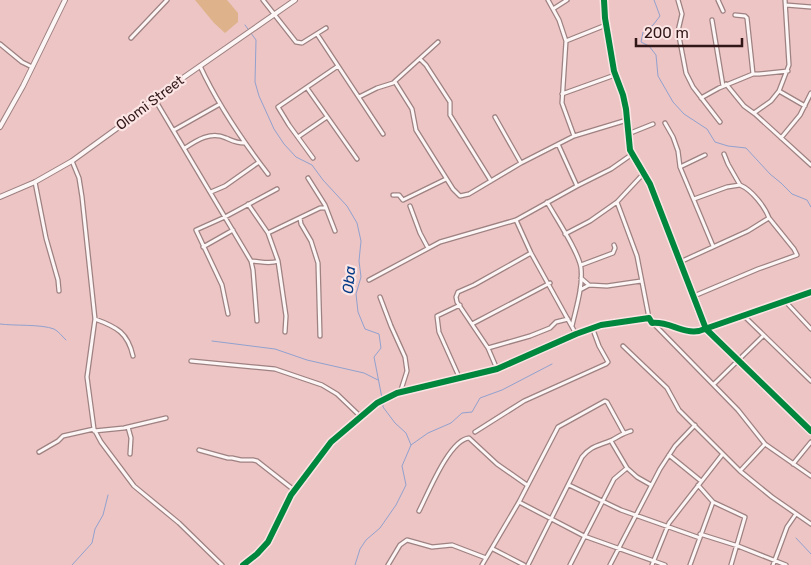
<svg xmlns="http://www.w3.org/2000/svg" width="811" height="565" viewBox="0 0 811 565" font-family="Rubik,sans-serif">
	<rect width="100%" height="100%" fill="#edc5c5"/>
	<path fill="#deb38b" d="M195,0H227L238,13V22L225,33L214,23Z"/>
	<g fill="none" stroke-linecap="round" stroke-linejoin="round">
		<path stroke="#91a1ce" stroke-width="1" d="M654,0L660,16L653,25L643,32L641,42L649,46L656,55L658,76L673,102L684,114L707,129L715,142L728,146L746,148L770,174L781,183L792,194L807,200L811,207
			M245,25L256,40L255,82L259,96L274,129L284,144L296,157L312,165L323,180L347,206L357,223L361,241L359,261L361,277L356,294L358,312L365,329L379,334L381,348L374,357L382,398
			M0,324C14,326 41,324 54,329C58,331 62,336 66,340
			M212,341L275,349L307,360L364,373L378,380
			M411,445L428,433L451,423L462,413L472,412L480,398L502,390L552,364
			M796,538L811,554
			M72,565L92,543L95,529L103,515L108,495
			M355,565L360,549L366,540L380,528L396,505L406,485L402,466L411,445L406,433L395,423L383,407V402"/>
		<g stroke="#9e8181" stroke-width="5.5">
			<path id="minor" d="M263,0L296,42L302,43L326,28
				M548,0L559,20L566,41L562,103L574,136
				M604,0L605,18L614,71L623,95L626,109L630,150L650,184L706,329L811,431
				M678,0L682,14L678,31L686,73L693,87L720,122
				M718,0L723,11
				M785,0L789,65L779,91L805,106
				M786,5L811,7
				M553,9L567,0
				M735,15L745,16L747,18L753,74
				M712,20L723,86
				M317,34L383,134
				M131,38L167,0
				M566,41L606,25
				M0,44L22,62L32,67
				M420,59L426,65L450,102V115L491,181
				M200,66C218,105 242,140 268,174
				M395,82L412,109L416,130L453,189L460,196L469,194L521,163L574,136L627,120
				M726,84L744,106L755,114L811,165
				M307,88L357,159
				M562,94L615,75
				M359,97L377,88L393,83L438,42
				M154,98L251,261L253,270L257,321
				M701,98L719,88L753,74H759L788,71
				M754,113L771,101L779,91
				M495,117L521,163
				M665,123L673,137L678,151L680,167L713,246
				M174,130L220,104
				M628,134L653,124
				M298,137L327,117
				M781,138L800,115L811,93
				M558,144L577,186
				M185,148C197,140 211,131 226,138C233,141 236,143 244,143
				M724,154L728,164L740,185
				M313,158L289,125L278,107L338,66
				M72,161L79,178L82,197L95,319L87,377L94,429L101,442L134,486L179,523L222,565
				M680,167L705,155
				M308,178L325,205L335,231
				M35,182L46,238L58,280L59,291
				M211,192L225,186L259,162
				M393,195H399L403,200L446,179
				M547,202C556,218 579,252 581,268C583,287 576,308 572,326
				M617,202L637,256L649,318
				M248,204L268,233L278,261L286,316L285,332
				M410,206L420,233L428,248
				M300,218L301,224L311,241L318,263L320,336
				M516,220L531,253L576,334
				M268,233L320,208H326
				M565,234L590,221L617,202L644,173
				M203,247L233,230
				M251,261C260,261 269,265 278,261
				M680,262L748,231L769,218C765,207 752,190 740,185L727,187L694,199
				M581,265L613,253L615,248L614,245
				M581,278L589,285
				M369,280L440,242L516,220L577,186L611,169L631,155
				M580,290L589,285L607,286L641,281
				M694,296L758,269L797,255L794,249L769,218
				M380,297L391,326L405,357L407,371L400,393
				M785,301L811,329
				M228,314L222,285L196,230L225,217L277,189
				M744,316L811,381
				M95,319C117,327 128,333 133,356
				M653,323L738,410L765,444L811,476
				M472,324L550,283
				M623,346L667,388L679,410L740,471L772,497L811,524
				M488,348L530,336L550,328L556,322L568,319
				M191,361L275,369L322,385L337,394L360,416
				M497,369L488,348L457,302L456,297L458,292L474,285L531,253
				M460,379L439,332L437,316L460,305
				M714,384L763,336
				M128,427L131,438L130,454
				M94,431L124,428L166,418
				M475,432L524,401L606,364L608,362L599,346L592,327
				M611,441L627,468L637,477L651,485
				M199,450L228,458H232L241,460H253L257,461L294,490
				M39,452L58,441L63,436L94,429
				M669,455L701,481
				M793,464L811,442
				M740,471L765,444
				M569,485L621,510L700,538
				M698,485L713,502L745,517L731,565
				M519,502L584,536L665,565
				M419,511C428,494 449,440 469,438L497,464L527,485
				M700,534L738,546L786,565
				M493,549L524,565
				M243,565L257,554L268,542L291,495L331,442L377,403L397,393L497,369L576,334L601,325L649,318L652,323C669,321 682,334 699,331L811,292
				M388,565L400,545L407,540L432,547L452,545L486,558
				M482,565L519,502L558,427L605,401L607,402L624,433
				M528,565L582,457C592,445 599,446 612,440C618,437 623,433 631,431
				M570,565L614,479L627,468
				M610,565L660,469L675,446L695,425
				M652,565L669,523L722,455
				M690,565L713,502
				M773,565L787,527L796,514"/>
		</g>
		<g stroke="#9e8181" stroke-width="6">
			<path id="tertiary" d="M0,127L23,86L65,0"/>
		</g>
		<g stroke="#9e8181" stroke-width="6">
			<path id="secondary" d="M0,197L35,182L72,161L123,124L154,98L295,0"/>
		</g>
		<use href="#minor" stroke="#fcf6f6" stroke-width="3"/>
		<use href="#tertiary" stroke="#fcf6f6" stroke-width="4"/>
		<use href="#secondary" stroke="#fcf6f6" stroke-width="4"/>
		<g stroke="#fce5e5" stroke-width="9">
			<path id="cycleway" d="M604,0L605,18L614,71L623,95L626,109L630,150L650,184L706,329L811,431
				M243,565L257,554L268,542L291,495L331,442L377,403L397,393L497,369L576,334L601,325L649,318L652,323C669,321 682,334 699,331L811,292"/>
		</g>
		<use href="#cycleway" stroke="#00873e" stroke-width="6"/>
	</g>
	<g text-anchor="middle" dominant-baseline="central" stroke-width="4.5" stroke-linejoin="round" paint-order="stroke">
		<g font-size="14" fill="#311717" stroke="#fce5e5">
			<text transform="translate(150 103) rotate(-37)">Olomi Street</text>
		</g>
		<g font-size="15" font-style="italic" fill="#063b86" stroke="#fce5e5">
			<text transform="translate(349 280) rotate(-85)">Oba</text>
		</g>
	</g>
	<path d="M636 38v8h106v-8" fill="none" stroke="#311717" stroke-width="2.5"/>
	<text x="644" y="38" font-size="15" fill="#311717" stroke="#fce5e5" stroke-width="4" paint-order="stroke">200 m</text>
</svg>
